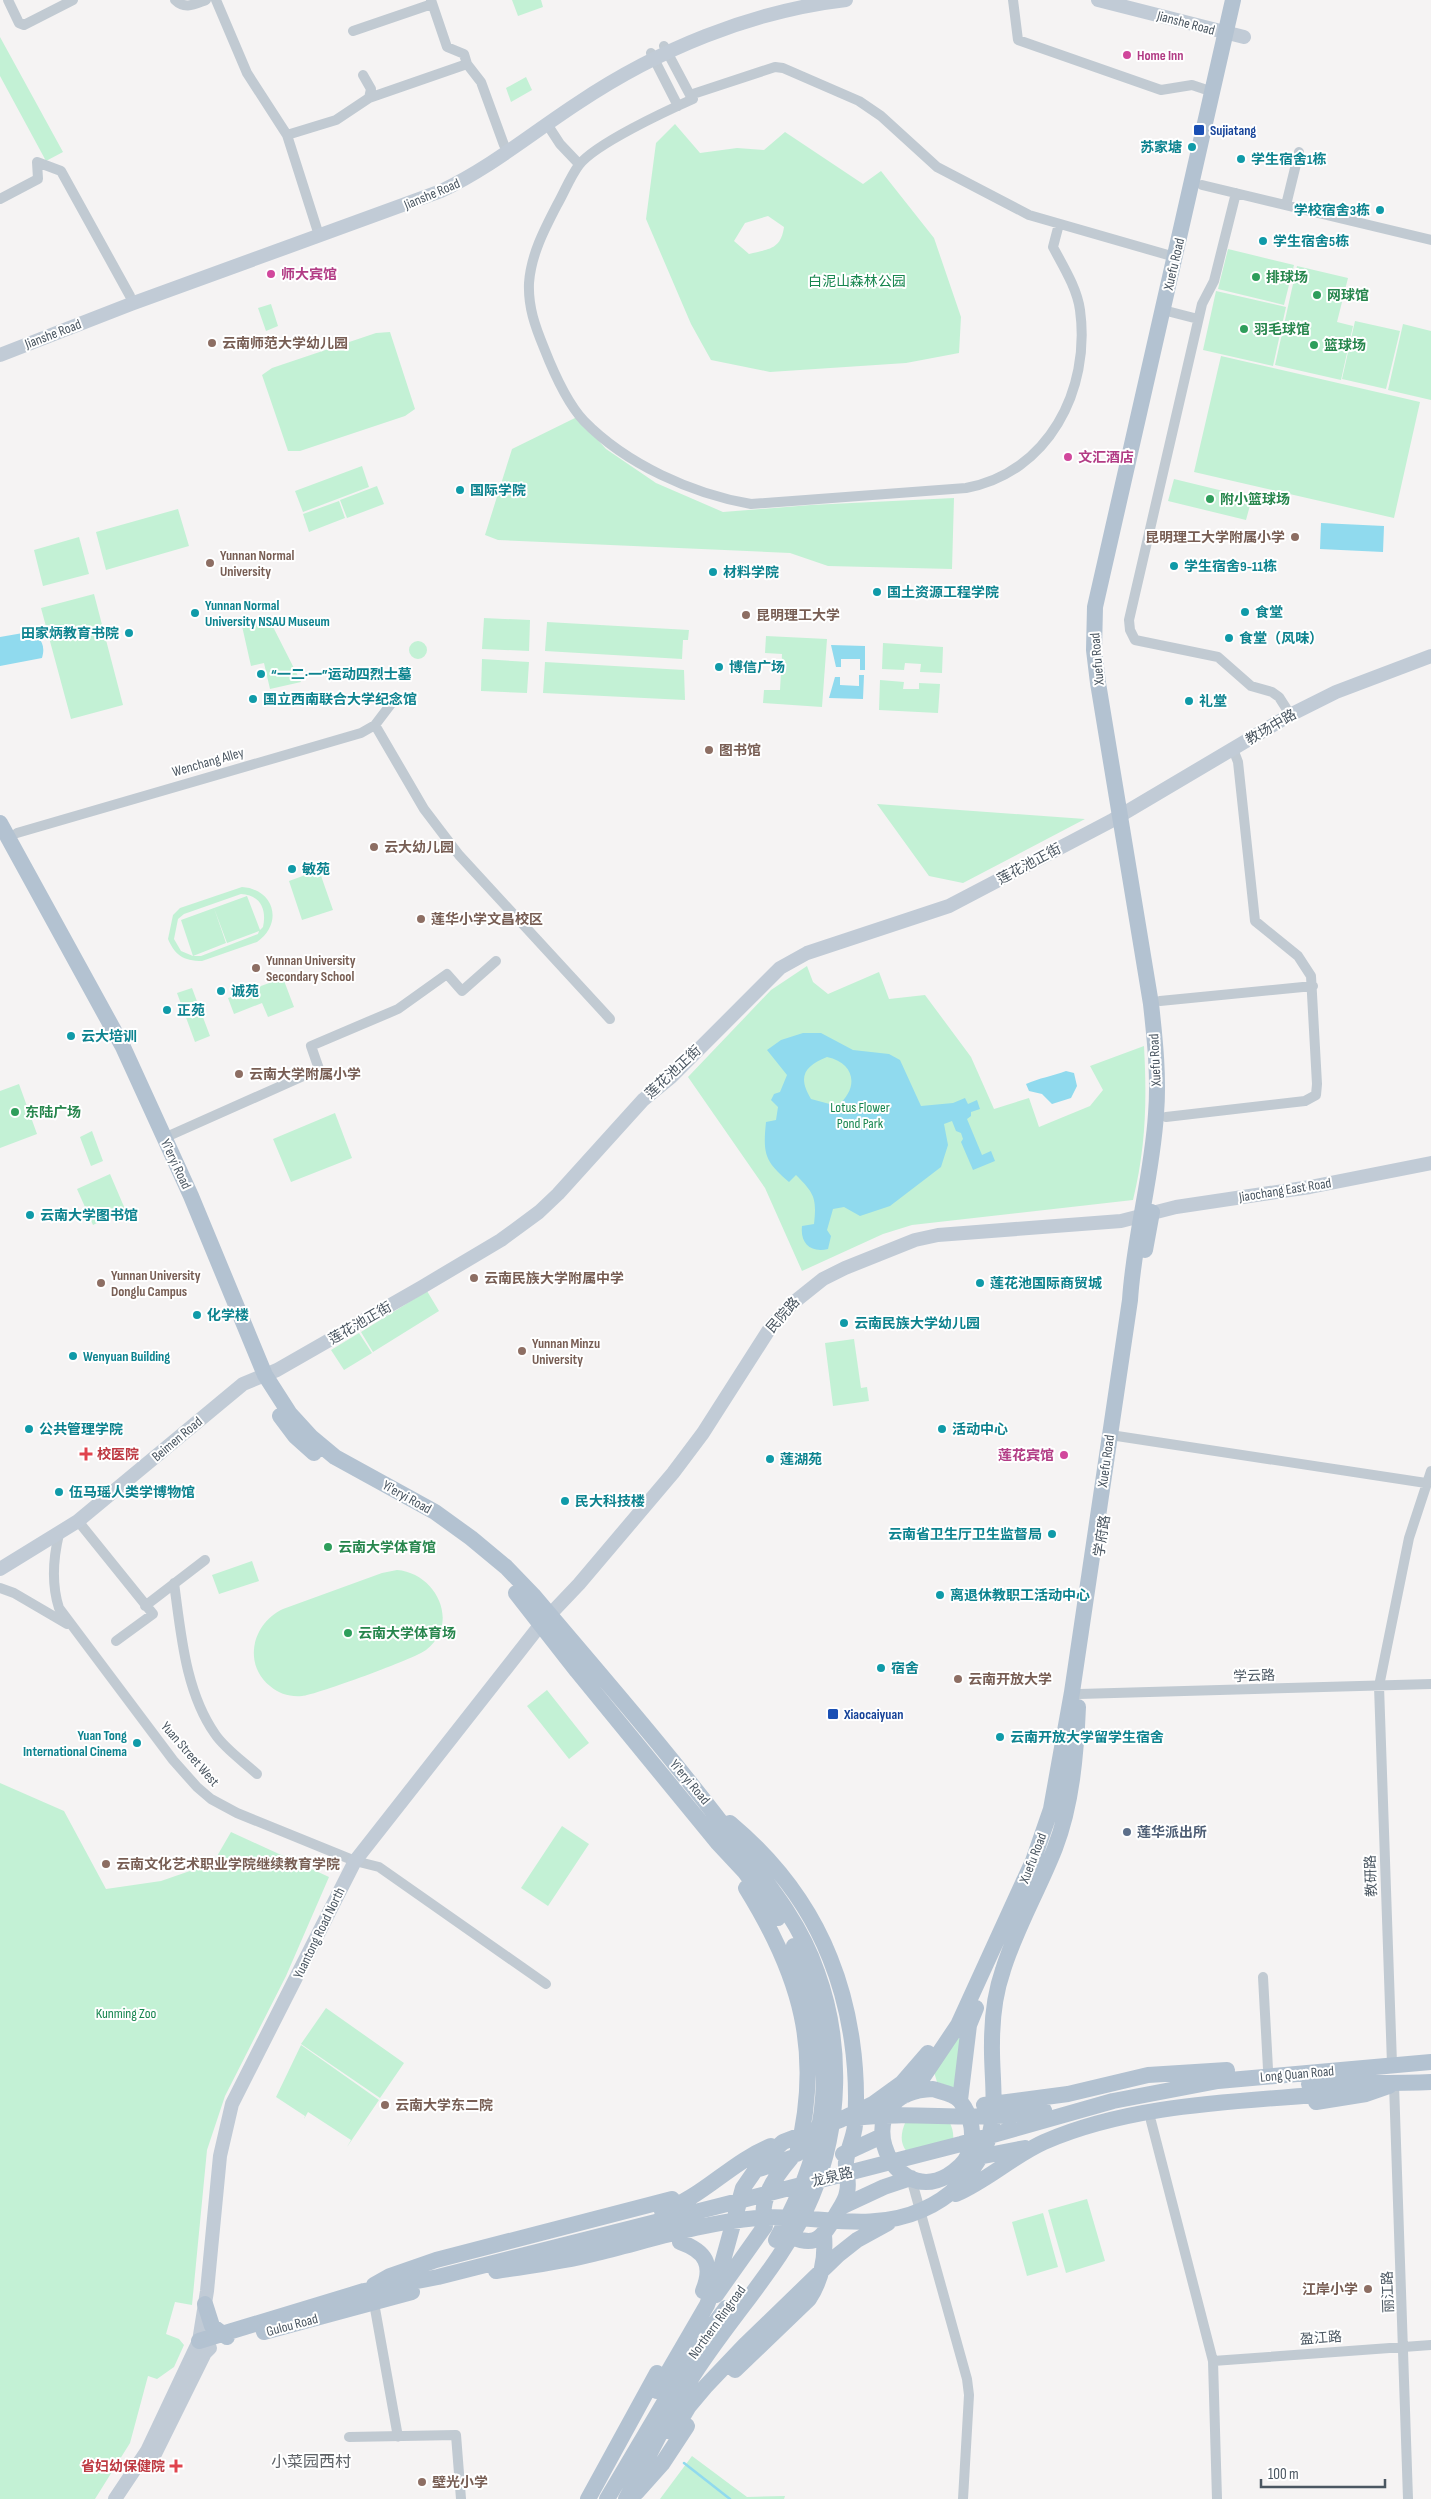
<svg xmlns="http://www.w3.org/2000/svg" width="1431" height="2499" viewBox="0 0 1431 2499" font-family="'Sofia Sans Condensed','Noto Sans SC',sans-serif">
	<rect width="100%" height="100%" fill="#f5f3f3"/>
	<path fill="#c3f1d5" fill-rule="evenodd" d="M512,0H541L543,7L518,16Z
		M0,37L63,152L46,161L0,76Z
		M526,77L532,90L511,102L506,88Z
		M675,124L700,153L737,148L764,150L785,132L863,184L881,171L934,238L961,317L959,353L906,363L770,372L711,360L691,324L646,219L656,143ZM768,216L784,227C781,250 768,249 749,254L734,241L745,223Z
		M1228,249L1294,265L1284,305L1218,289Z
		M1297,266L1348,278L1337,322L1353,326L1341,380L1275,365Z
		M1216,291L1286,307L1273,366L1203,350Z
		M271,304L278,326L266,331L258,308Z
		M1355,321L1400,331L1386,389L1342,379Z
		M1403,324L1431,331V400L1388,390Z
		M390,332L415,409L405,416L300,451H288L262,375L272,368L376,333Z
		M1221,356L1420,402L1394,518L1194,472Z
		M577,417L606,449L656,483L723,512L811,505L954,498L952,569L828,566L790,553L498,540L485,535L512,449Z
		M362,466L369,487L303,512L295,491Z
		M1174,479L1252,498L1246,520L1168,501Z
		M377,486L384,504L347,518L340,500Z
		M339,501L345,518L309,532L303,514Z
		M178,509L189,546L106,570L96,532Z
		M79,537L89,574L43,586L34,550Z
		M94,594L123,705L71,719L41,608Z
		M268,617L301,682L270,689L264,663L251,666L242,626Z
		M484,618L530,620L529,651L482,649Z
		M547,622L689,630L688,640H683L682,659L545,651Z
		M766,636L827,639L822,707L763,703L764,690H780L782,654L765,653Z
		M409 650a9 9 0 1 1 18 0a9 9 0 1 1-18 0Z
		M883,643L943,647L942,673L920,672L921,664L905,663L904,670L882,669Z
		M482,659L529,662L527,693L481,691Z
		M545,662L684,670L685,700L543,693Z
		M880,680L904,682L903,689H919V683L940,684L938,713L879,710Z
		M877,804L1085,819L963,883L929,876Z
		M319,870L333,910L302,920L289,881Z
		M242,887C274,889 284,923 257,942L202,961C183,961 175,955 168,939L173,915L180,908ZM241,894C260,895 267,909 263,927L260,930L247,896L214,908L227,943L259,931L258,934L201,956H193L226,943L214,908L181,920L193,956L181,951L174,939L178,919L184,914Z
		M807,966L813,982L828,994L879,972L889,999L925,995L971,1057L994,1109L1029,1098L1039,1127L1090,1106L1103,1090L1090,1066L1144,1046C1147,1100 1146,1147 1133,1200L912,1225L883,1234L802,1271L765,1188L688,1077L771,990Z
		M283,978L294,1007L268,1017L262,1003L234,1014L228,998Z
		M192,988L210,1036L195,1042L177,993Z
		M19,1084L37,1134L0,1148V1091Z
		M335,1113L352,1158L291,1182L273,1139Z
		M92,1131L103,1161L91,1166L80,1137Z
		M110,1174L125,1209L93,1225L77,1189Z
		M427,1291L439,1311L373,1352L361,1332Z
		M359,1333L372,1353L344,1370L331,1350Z
		M854,1339L861,1388L867,1387L869,1401L833,1406L825,1343Z
		M252,1561L259,1581L219,1594L212,1575Z
		M397,1570C436,1573 461,1623 426,1650C416,1658 316,1695 302,1696C290,1697 279,1694 270,1686C242,1663 253,1623 283,1609L382,1573Z
		M547,1690L589,1743L569,1759L527,1706Z
		M0,1783L64,1811L106,1889L161,1881L213,1863L231,1832L329,1877L286,1976L225,2096L207,2150L192,2305L175,2302L166,2334L179,2339L184,2345L174,2367L157,2379L148,2376L130,2443L95,2499H0Z
		M562,1826L589,1844L548,1906L521,1888Z
		M326,2008L404,2063L380,2098L301,2044Z
		M962,2031L954,2088L937,2082L934,2072Z
		M301,2045L379,2100L347,2147L351,2140L308,2112L304,2119L305,2116L276,2097Z
		M906,2121H949C974,2170 881,2173 906,2121Z
		M1087,2199L1105,2261L1066,2273L1048,2210Z
		M1043,2213L1058,2267L1027,2276L1012,2222Z
		M692,2456L747,2497L785,2496L784,2499H660Z"/>
	<path fill="#90daee" fill-rule="evenodd" d="M1321,523L1384,526L1383,552L1320,549Z
		M23,633C37,632 47,642 42,658L0,666V637Z
		M831,645L865,646V670H860V659H841V667H836Z
		M859,675H864L863,699L829,698L835,677H840V685L859,686Z
		M803,1033H821L853,1050L889,1054L900,1060L921,1106L953,1103L965,1098L968,1104L977,1100L980,1109L971,1112V1116L967,1119L982,1155L991,1151L995,1161L973,1170L961,1142L963,1139L961,1133L956,1131L952,1121L944,1124L948,1145L941,1167L890,1206L860,1216L844,1207L833,1209L827,1230L831,1236L828,1249C811,1253 800,1244 802,1226L814,1224C817,1198 814,1193 796,1175L789,1182C764,1161 763,1153 766,1122L776,1120L778,1107L771,1100L774,1094L780,1092L787,1075L767,1050L781,1040ZM827,1057C856,1063 859,1089 837,1106L811,1099C797,1076 805,1066 827,1057Z
		M1066,1071L1074,1073L1077,1086L1071,1098L1052,1104L1042,1094L1029,1091L1026,1084C1039,1078 1053,1076 1066,1071Z"/>
	<g fill="none" stroke-linecap="round" stroke-linejoin="round">
		<path stroke="#90daee" stroke-width="2.5" d="M684,2463L730,2499"/>
		<path stroke="#c1cad2" stroke-width="10" d="M8,0L19,23L24,25L73,0
			M175,0C185,10 195,4 206,0
			M216,0L247,73L287,135L317,229
			M431,0L447,47L464,54L467,64L481,82L504,145
			M1013,0L1018,40L1161,90L1192,85L1213,92
			M353,31L432,4
			M664,46L690,95
			M651,53L678,106
			M369,98L467,64
			M547,124L560,144L579,164
			M287,135L336,120L369,98L371,89L363,75
			M1202,185L1431,240
			M1236,193L1214,281L1202,304L1129,620L1130,630L1135,640L1218,657L1251,686L1272,692L1279,697L1286,708
			M0,199L38,179L37,162L61,171L130,296
			M1286,205L1299,152
			M1059,224L1053,247C1063,266 1077,288 1080,310C1091,390 1048,473 966,488L751,504C692,494 626,464 584,421C567,403 553,371 544,348C535,326 528,307 529,283C531,255 544,230 557,205C564,193 570,177 579,165C595,144 666,111 693,99L690,95L775,67L783,68L859,101L881,116L937,167L1029,215L1175,257
			M1163,310L1198,319
			M375,725L424,809L459,855L610,1019
			M17,833L361,733L375,725L394,700
			M1160,1001L1313,986
			M1166,1117L1305,1101L1316,1095L1317,1084L1311,976L1298,956L1255,921L1238,762L1233,749
			M164,1138L319,1069L311,1046L398,1009L447,974L462,991L496,961
			M1117,1436L1426,1483L1430,1480
			M78,1521L153,1614L116,1641
			M59,1534C53,1559 51,1583 59,1608L173,1760L197,1787L211,1799L237,1813L355,1861L379,1867L546,1984
			M174,1583C181,1633 185,1691 215,1734C225,1749 244,1762 257,1774
			M0,1588L14,1593L67,1624
			M145,1606L205,1560
			M1079,1694L1431,1684
			M1263,1977L1268,2069
			M1392,2064L1379,1686L1409,1538L1431,1471
			M1394,2084L1408,2499
			M1151,2121L1213,2361L1217,2499
			M911,2178L967,2379L969,2395L963,2499
			M374,2303L398,2437
			M1213,2361L1431,2345
			M349,2437L456,2435L461,2499"/>
		<path stroke="#c1cbd6" stroke-width="14" d="M1098,0L1244,37
			M0,355L131,304L441,191C490,168 532,133 578,103C657,50 751,11 846,0
			M0,1569L78,1521L243,1384L277,1370L422,1287L501,1240L539,1212L558,1194L643,1100L671,1077L780,968L807,953L949,906L1111,821L1290,715L1336,692L1431,656
			M155,2454L205,2353L210,2348
			M115,2499L147,2451L199,2341L207,2291L220,2156L232,2104L355,1861L541,1624L579,1584L673,1473L703,1433L772,1325L793,1303L823,1279L845,1268L915,1240L938,1235L1121,1221L1176,1207L1310,1187L1431,1163"/>
		<path stroke="#b3c2d1" stroke-width="16" d="M0,823L123,1047L191,1196L265,1375L290,1414L311,1437L335,1457L435,1512L471,1538L506,1567L533,1595C603,1678 674,1759 739,1846C769,1885 801,1924 817,1972C843,2043 841,2126 812,2196C785,2262 727,2320 689,2382C666,2419 647,2460 626,2499
			M1145,1250L1152,1212
			M280,1416L295,1436L314,1453
			M516,1593L577,1671L717,1842L745,1872L778,1918
			M730,1823C774,1860 809,1905 830,1958C851,2010 859,2070 855,2125C854,2138 847,2150 846,2162C845,2172 850,2181 847,2192C846,2200 840,2208 836,2215C819,2244 813,2247 782,2233
			M746,1888C800,1975 823,2051 797,2154
			M1309,2084C1350,2082 1390,2084 1431,2082
			M933,2089C941,2092 955,2094 960,2101C973,2117 975,2137 968,2155C964,2165 955,2171 947,2176C888,2209 844,2092 933,2089Z
			M906,2095L917,2086L958,2025L1033,1861L1051,1809L1072,1692L1130,1300C1134,1237 1152,1177 1156,1114C1159,1078 1155,1040 1151,1004L1098,683L1094,650L1095,607L1233,0
			M960,2100L969,2025L976,2008
			M1316,2102L1366,2094L1389,2086
			M984,2105L1068,2094L1148,2075L1227,2070
			M854,2118C918,2110 981,2124 1044,2110
			M843,2154L882,2136
			M973,2158L1025,2148
			M759,2169L791,2158
			M956,2194C988,2180 1013,2156 1044,2142C1131,2104 1234,2102 1327,2094
			M841,2207L884,2187L911,2178
			M662,2211C703,2197 731,2162 771,2146
			M776,2240C834,2137 838,2055 794,1946
			M680,2242C705,2251 714,2264 703,2291
			M496,2271C528,2266 562,2262 593,2254C647,2241 701,2223 757,2218C812,2213 868,2234 922,2210C950,2198 971,2176 984,2150C1000,2116 991,2079 992,2043C992,2019 995,1993 1003,1970C1016,1928 1039,1889 1055,1848C1072,1804 1076,1754 1078,1707
			M374,2285L390,2276L436,2260L672,2199
			M716,2295L765,2226C758,2200 775,2177 791,2158
			M205,2304L212,2326L227,2337
			M264,2332L412,2292
			M199,2341L364,2291L438,2277L715,2207L961,2144L1113,2101L1218,2081L1431,2062
			M735,2370L809,2299C822,2279 826,2259 824,2235
			M657,2391L707,2305L722,2264L743,2188L761,2162L783,2142L840,2120L873,2104L902,2083L928,2053
			M673,2433L689,2406L705,2387L744,2346L838,2255L857,2240L888,2223
			M637,2492L662,2464L687,2426
			M588,2499L657,2373
			M607,2499L697,2347L726,2308"/>
	</g>
	<g fill="#d1479c" stroke="#fff" stroke-width="2">
		<circle cx="1127" cy="55" r="5"/>
		<circle cx="271" cy="274" r="5"/>
		<circle cx="1068" cy="457" r="5"/>
		<circle cx="1064" cy="1455" r="5"/>
	</g>
	<g fill="#1a4fb4" stroke="#fff" stroke-width="2">
		<rect x="1193" y="124" width="12" height="12" rx="2.5"/>
		<rect x="827" y="1708" width="12" height="12" rx="2.5"/>
	</g>
	<g fill="#0f9aa8" stroke="#fff" stroke-width="2">
		<circle cx="1192" cy="147" r="5"/>
		<circle cx="1241" cy="159" r="5"/>
		<circle cx="1380" cy="210" r="5"/>
		<circle cx="1263" cy="241" r="5"/>
		<circle cx="460" cy="490" r="5"/>
		<circle cx="1174" cy="566" r="5"/>
		<circle cx="713" cy="572" r="5"/>
		<circle cx="877" cy="592" r="5"/>
		<circle cx="1245" cy="612" r="5"/>
		<circle cx="195" cy="613" r="5"/>
		<circle cx="129" cy="633" r="5"/>
		<circle cx="1229" cy="638" r="5"/>
		<circle cx="719" cy="667" r="5"/>
		<circle cx="261" cy="674" r="5"/>
		<circle cx="253" cy="699" r="5"/>
		<circle cx="1189" cy="701" r="5"/>
		<circle cx="292" cy="869" r="5"/>
		<circle cx="221" cy="991" r="5"/>
		<circle cx="167" cy="1010" r="5"/>
		<circle cx="71" cy="1036" r="5"/>
		<circle cx="30" cy="1215" r="5"/>
		<circle cx="980" cy="1283" r="5"/>
		<circle cx="197" cy="1315" r="5"/>
		<circle cx="844" cy="1323" r="5"/>
		<circle cx="73" cy="1356" r="5"/>
		<circle cx="29" cy="1429" r="5"/>
		<circle cx="942" cy="1429" r="5"/>
		<circle cx="770" cy="1459" r="5"/>
		<circle cx="59" cy="1492" r="5"/>
		<circle cx="565" cy="1501" r="5"/>
		<circle cx="1052" cy="1534" r="5"/>
		<circle cx="940" cy="1595" r="5"/>
		<circle cx="881" cy="1668" r="5"/>
		<circle cx="1000" cy="1737" r="5"/>
		<circle cx="137" cy="1743" r="5"/>
	</g>
	<g fill="#2e9e5b" stroke="#fff" stroke-width="2">
		<circle cx="1256" cy="277" r="5"/>
		<circle cx="1317" cy="295" r="5"/>
		<circle cx="1244" cy="329" r="5"/>
		<circle cx="1314" cy="345" r="5"/>
		<circle cx="1210" cy="499" r="5"/>
		<circle cx="15" cy="1112" r="5"/>
		<circle cx="328" cy="1547" r="5"/>
		<circle cx="348" cy="1633" r="5"/>
	</g>
	<g fill="#8d6e63" stroke="#fff" stroke-width="2">
		<circle cx="212" cy="343" r="5"/>
		<circle cx="1295" cy="537" r="5"/>
		<circle cx="210" cy="563" r="5"/>
		<circle cx="746" cy="615" r="5"/>
		<circle cx="709" cy="750" r="5"/>
		<circle cx="374" cy="847" r="5"/>
		<circle cx="421" cy="919" r="5"/>
		<circle cx="256" cy="968" r="5"/>
		<circle cx="239" cy="1074" r="5"/>
		<circle cx="474" cy="1278" r="5"/>
		<circle cx="101" cy="1283" r="5"/>
		<circle cx="522" cy="1351" r="5"/>
		<circle cx="958" cy="1679" r="5"/>
		<circle cx="106" cy="1864" r="5"/>
		<circle cx="385" cy="2105" r="5"/>
		<circle cx="1368" cy="2289" r="5"/>
		<circle cx="422" cy="2482" r="5"/>
	</g>
	<g fill="#e0444e" stroke="#fff" stroke-width="2">
		<path d="M83.5 1446.5h5v5h5v5h-5v5h-5v-5h-5v-5h5z"/>
		<path d="M173.5 2458.5h5v5h5v5h-5v5h-5v-5h-5v-5h5z"/>
	</g>
	<circle fill="#5c6f8a" stroke="#fff" stroke-width="2" cx="1127" cy="1832" r="5"/>
	<g text-anchor="middle" dominant-baseline="central" stroke-width="4" stroke-linejoin="round" paint-order="stroke">
		<g font-size="14" fill="#4a5661" stroke="#fff">
			<text transform="translate(1186 23) rotate(15)">Jianshe Road</text>
			<text transform="translate(432 194) rotate(-23)">Jianshe Road</text>
			<text transform="translate(1174 264) rotate(-77)">Xuefu Road</text>
			<text transform="translate(53 334) rotate(-21)">Jianshe Road</text>
			<text transform="translate(1097 659) rotate(-95)">Xuefu Road</text>
			<text transform="translate(1271 727) rotate(-30)">教场中路</text>
			<text transform="translate(208 762) rotate(-16)">Wenchang Alley</text>
			<text transform="translate(1029 864) rotate(-28)">莲花池正街</text>
			<text transform="translate(1155 1060) rotate(-93)">Xuefu Road</text>
			<text transform="translate(673 1072) rotate(-43)">莲花池正街</text>
			<text transform="translate(176 1164) rotate(65)">Yi'eryi Road</text>
			<text transform="translate(1285 1190) rotate(-9)">Jiaochang East Road</text>
			<text transform="translate(783 1315) rotate(-49)">民院路</text>
			<text transform="translate(360 1323) rotate(-30)">莲花池正街</text>
			<text transform="translate(177 1439) rotate(-40)">Beimen Road</text>
			<text transform="translate(1106 1461) rotate(-82)">Xuefu Road</text>
			<text transform="translate(407 1497) rotate(29)">Yi'eryi Road</text>
			<text transform="translate(1102 1536) rotate(-81)">学府路</text>
			<text transform="translate(1254 1676) rotate(-2)">学云路</text>
			<text transform="translate(190 1754) rotate(49)">Yuan Street West</text>
			<text transform="translate(690 1782) rotate(50)">Yi'eryi Road</text>
			<text transform="translate(1033 1858) rotate(-69)">Xuefu Road</text>
			<text transform="translate(1371 1876) rotate(-92)">教研路</text>
			<text transform="translate(319 1933) rotate(-64)">Yuantong Road North</text>
			<text transform="translate(1297 2074) rotate(-5)">Long Quan Road</text>
			<text transform="translate(832 2177) rotate(-14)">龙泉路</text>
			<text transform="translate(1388 2292) rotate(-92)">丽江路</text>
			<text transform="translate(717 2322) rotate(-54)">Northern Ringroad</text>
			<text transform="translate(292 2325) rotate(-15)">Gulou Road</text>
			<text transform="translate(1321 2338) rotate(-4)">盈江路</text>
		</g>
		<g font-size="14" font-weight="bold" fill="#b23c85" stroke="#fff" text-anchor="start">
			<text x="1137" y="55">Home Inn</text>
			<text x="281" y="274">师大宾馆</text>
			<text x="1078" y="457">文汇酒店</text>
			<text x="1054" y="1455" text-anchor="end">莲花宾馆</text>
		</g>
		<g font-size="14" font-weight="bold" fill="#164399" stroke="#fff" text-anchor="start">
			<text x="1210" y="130">Sujiatang</text>
			<text x="844" y="1714">Xiaocaiyuan</text>
		</g>
		<g font-size="14" font-weight="bold" fill="#0d838f" stroke="#fff" text-anchor="start">
			<text x="1182" y="147" text-anchor="end">苏家塘</text>
			<text x="1251" y="159">学生宿舍1栋</text>
			<text x="1370" y="210" text-anchor="end">学校宿舍3栋</text>
			<text x="1273" y="241">学生宿舍5栋</text>
			<text x="470" y="490">国际学院</text>
			<text x="1184" y="566">学生宿舍9-11栋</text>
			<text x="723" y="572">材料学院</text>
			<text x="887" y="592">国土资源工程学院</text>
			<text x="205" y="605">Yunnan Normal<tspan x="205" dy="16">University NSAU Museum</tspan></text>
			<text x="1255" y="612">食堂</text>
			<text x="119" y="633" text-anchor="end">田家炳教育书院</text>
			<text x="1239" y="638">食堂（风味）</text>
			<text x="729" y="667">博信广场</text>
			<text x="271" y="674">“一二·一”运动四烈士墓</text>
			<text x="263" y="699">国立西南联合大学纪念馆</text>
			<text x="1199" y="701">礼堂</text>
			<text x="302" y="869">敏苑</text>
			<text x="231" y="991">诚苑</text>
			<text x="177" y="1010">正苑</text>
			<text x="81" y="1036">云大培训</text>
			<text x="40" y="1215">云南大学图书馆</text>
			<text x="990" y="1283">莲花池国际商贸城</text>
			<text x="207" y="1315">化学楼</text>
			<text x="854" y="1323">云南民族大学幼儿园</text>
			<text x="83" y="1356">Wenyuan Building</text>
			<text x="39" y="1429">公共管理学院</text>
			<text x="952" y="1429">活动中心</text>
			<text x="780" y="1459">莲湖苑</text>
			<text x="69" y="1492">伍马瑶人类学博物馆</text>
			<text x="575" y="1501">民大科技楼</text>
			<text x="1042" y="1534" text-anchor="end">云南省卫生厅卫生监督局</text>
			<text x="950" y="1595">离退休教职工活动中心</text>
			<text x="891" y="1668">宿舍</text>
			<text x="127" y="1735" text-anchor="end">Yuan Tong<tspan x="127" dy="16">International Cinema</tspan></text>
			<text x="1010" y="1737">云南开放大学留学生宿舍</text>
		</g>
		<g font-size="14" font-weight="bold" fill="#27864d" stroke="#fff" text-anchor="start">
			<text x="1266" y="277">排球场</text>
			<text x="1327" y="295">网球馆</text>
			<text x="1254" y="329">羽毛球馆</text>
			<text x="1324" y="345">篮球场</text>
			<text x="1220" y="499">附小篮球场</text>
			<text x="25" y="1112">东陆广场</text>
			<text x="338" y="1547">云南大学体育馆</text>
			<text x="358" y="1633">云南大学体育场</text>
		</g>
		<g font-size="14" fill="#17864f" stroke="#fff">
			<text x="857" y="281">白泥山森林公园</text>
			<text x="860" y="1107">Lotus Flower<tspan x="860" dy="16">Pond Park</tspan></text>
			<text x="126" y="2013">Kunming Zoo</text>
		</g>
		<g font-size="14" font-weight="bold" fill="#785e54" stroke="#fff" text-anchor="start">
			<text x="222" y="343">云南师范大学幼儿园</text>
			<text x="1285" y="537" text-anchor="end">昆明理工大学附属小学</text>
			<text x="220" y="555">Yunnan Normal<tspan x="220" dy="16">University</tspan></text>
			<text x="756" y="615">昆明理工大学</text>
			<text x="719" y="750">图书馆</text>
			<text x="384" y="847">云大幼儿园</text>
			<text x="431" y="919">莲华小学文昌校区</text>
			<text x="266" y="960">Yunnan University<tspan x="266" dy="16">Secondary School</tspan></text>
			<text x="249" y="1074">云南大学附属小学</text>
			<text x="111" y="1275">Yunnan University<tspan x="111" dy="16">Donglu Campus</tspan></text>
			<text x="484" y="1278">云南民族大学附属中学</text>
			<text x="532" y="1343">Yunnan Minzu<tspan x="532" dy="16">University</tspan></text>
			<text x="968" y="1679">云南开放大学</text>
			<text x="116" y="1864">云南文化艺术职业学院继续教育学院</text>
			<text x="395" y="2105">云南大学东二院</text>
			<text x="1358" y="2289" text-anchor="end">江岸小学</text>
			<text x="432" y="2482">壁光小学</text>
		</g>
		<g font-size="14" font-weight="bold" fill="#be3a42" stroke="#fff" text-anchor="start">
			<text x="97" y="1454">校医院</text>
			<text x="165" y="2466" text-anchor="end">省妇幼保健院</text>
		</g>
		<g font-size="14" font-weight="bold" fill="#4e5e75" stroke="#fff" text-anchor="start">
			<text x="1137" y="1832">莲华派出所</text>
		</g>
		<g font-size="16" fill="#5f6368" stroke="#fff">
			<text x="311" y="2462">小菜园西村</text>
		</g>
	</g>
	<path d="M1261 2479v8h124v-8" fill="none" stroke="#4a5661" stroke-width="2.5"/>
	<text x="1268" y="2479" font-size="15" fill="#4a5661" stroke="#ffffff" stroke-width="4" paint-order="stroke">100 m</text>
</svg>
